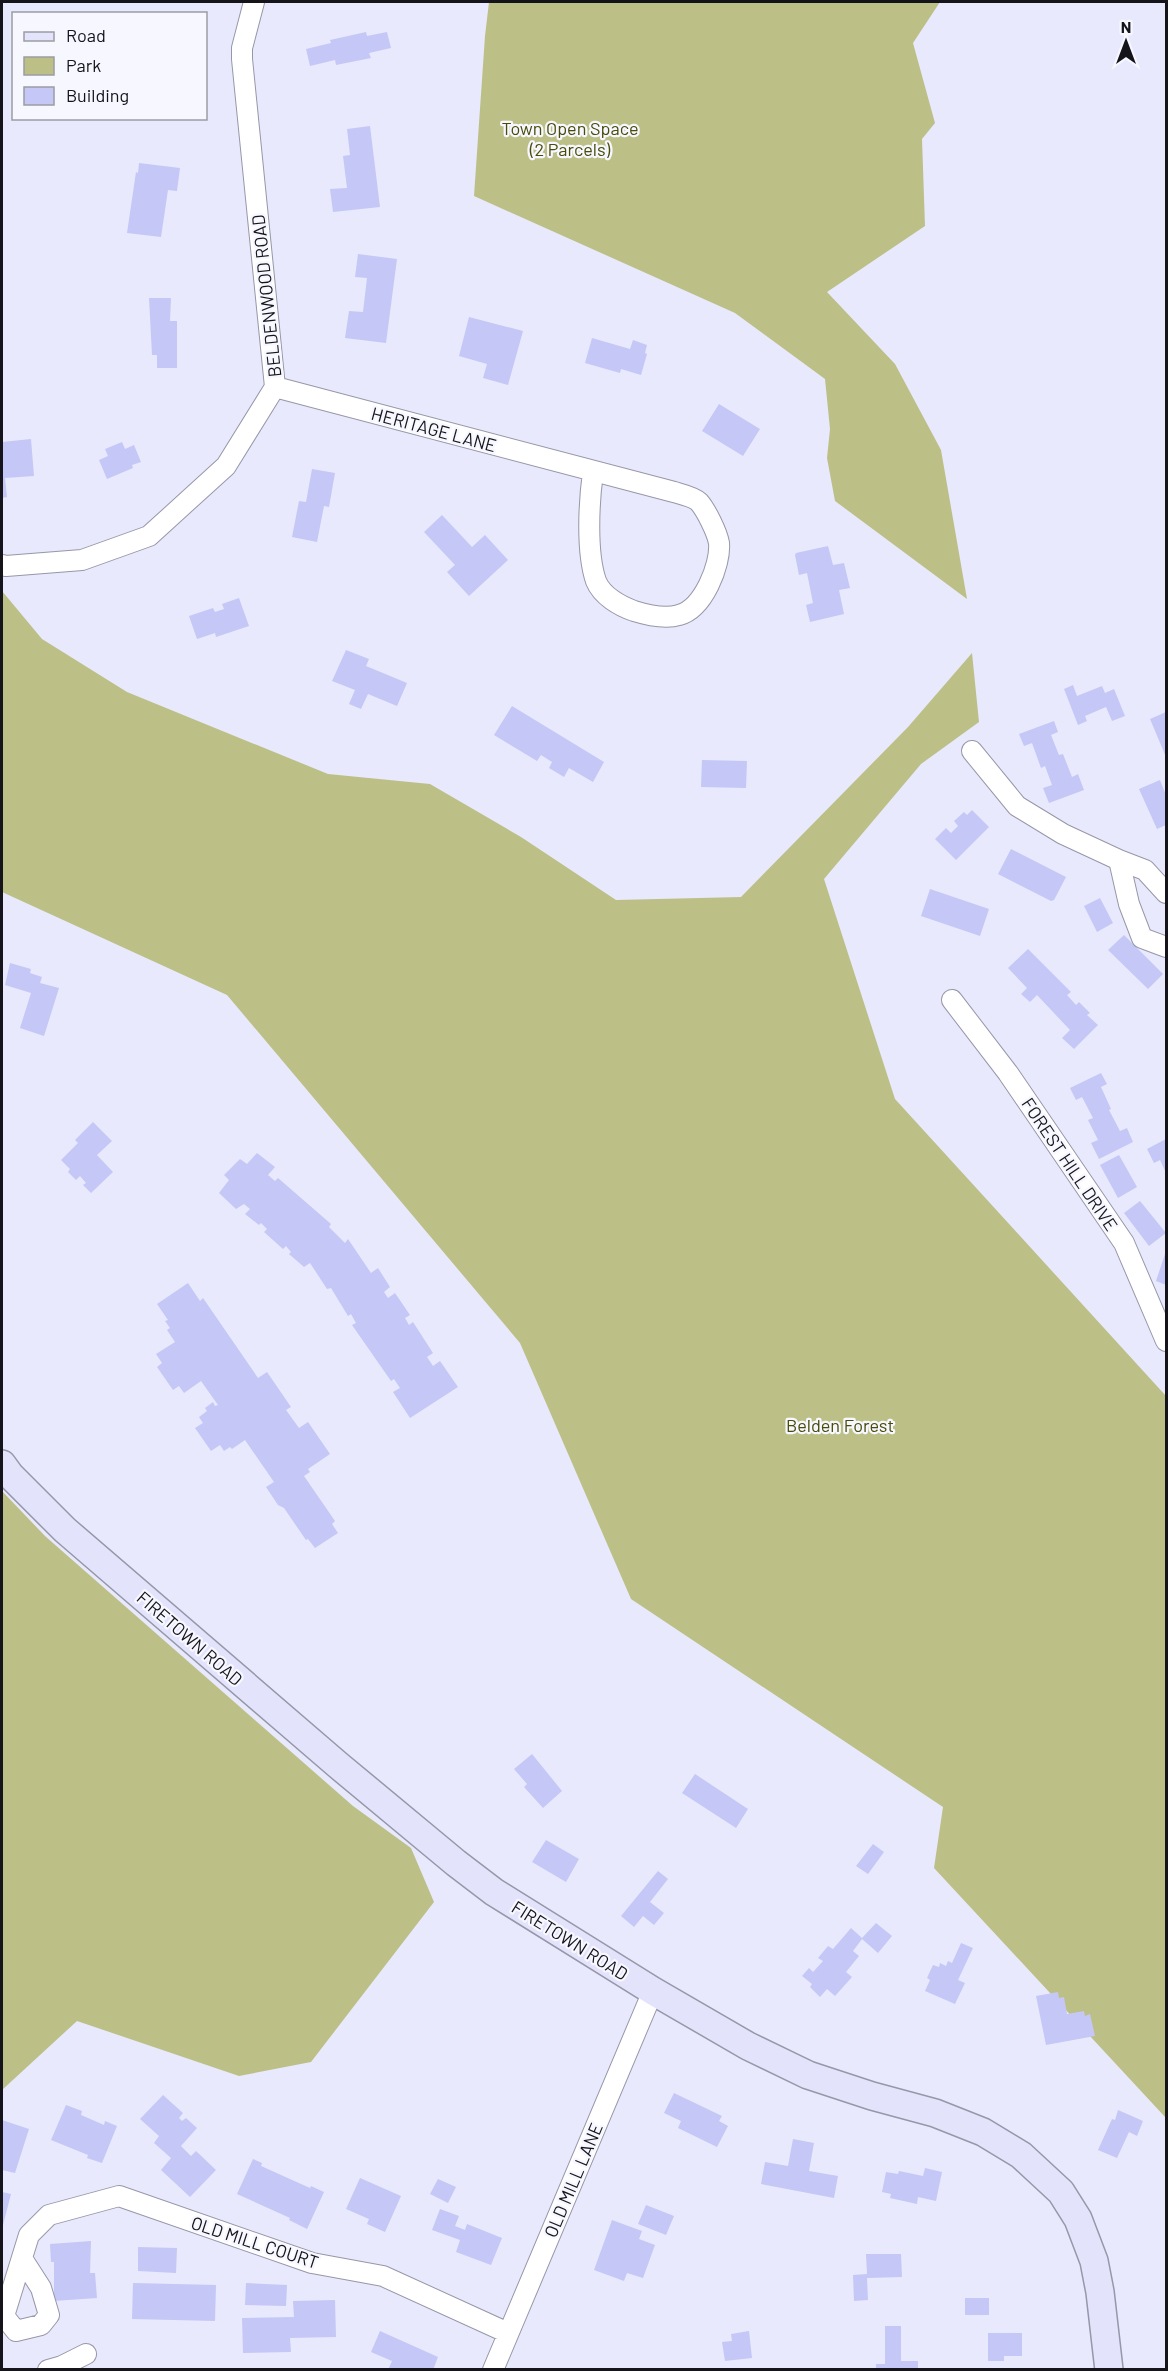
<svg xmlns="http://www.w3.org/2000/svg" width="1168" height="2371" viewBox="0 0 1168 2371" font-family="Barlow,sans-serif">
	<rect width="100%" height="100%" fill="#e8e9fc"/>
	<path fill="#bcc087" d="M489,2H940L913,43L935,123L922,139L925,226L827,292L895,364L941,450L967,599L835,501L827,458L830,429L825,379L735,313L474,196L485,36Z
		M2,591L42,639L127,692L328,774L430,784L521,837L616,900L741,897L908,727L972,653L979,722L921,764L824,879L895,1099L1166,1396V2118L934,1868L943,1807L631,1599L520,1343L227,995L2,892Z
		M2,1491L45,1536L353,1806L411,1848L434,1902L311,2062L239,2076L77,2021L2,2090Z"/>
	<path fill="#c5c7f6" d="M366,32L367,36L387,32L391,48L369,53L371,58L336,65L335,60L310,66L306,49L331,43L330,40Z
		M370,126L380,207L333,212L330,189L347,188L343,156L350,155L347,129Z
		M139,163L180,168L177,191L168,190L161,237L127,233L136,172L138,173Z
		M358,254L397,259L386,343L345,338L349,311L363,312L367,278L355,277Z
		M149,298H171L170,321H177V368H157V355H152Z
		M469,317L523,331L508,385L483,378L487,364L459,356Z
		M592,338L630,349L633,340L647,345L645,353L647,354L641,375L621,369L620,373L585,363Z
		M719,404L760,429L743,456L702,431Z
		M31,439L34,476L5,478L7,497L2,498V442Z
		M122,442L125,449L134,445L141,462L132,465L133,468L107,479L99,460L108,456L105,449Z
		M312,469L335,473L329,507L324,506L317,542L292,537L299,501L306,502Z
		M442,515L472,547L485,535L508,560L469,596L447,572L455,565L424,532Z
		M828,546L833,565L844,563L850,588L839,590L844,614L810,622L806,605L813,603L807,573L799,575L795,555L796,553Z
		M239,598L249,626L216,637L215,633L197,639L189,616L213,608L215,612L224,609L222,604Z
		M346,650L369,659L366,666L407,683L397,706L368,694L361,709L349,704L355,690L332,681Z
		M1073,685L1077,696L1102,686L1105,693L1114,689L1125,716L1112,721L1106,707L1085,716L1087,721L1078,725L1064,689Z
		M512,706L604,762L593,782L569,768L564,777L549,768L552,762L541,755L537,761L494,735Z
		M1166,712V757L1150,719Z
		M1054,721L1058,732L1051,735L1059,755L1063,754L1072,777L1078,774L1084,790L1049,803L1043,788L1052,785L1045,766L1041,768L1032,743L1024,746L1019,734Z
		M702,760L747,761L746,788L701,787Z
		M1160,780L1166,795V825L1157,829L1139,789Z
		M972,810L989,827L956,860L935,839L946,828L951,833L958,826L954,821L964,812L967,815Z
		M1011,849L1066,877L1054,900L1051,901L998,874Z
		M930,889L989,909L980,936L921,916Z
		M1100,898L1113,923L1097,932L1084,906Z
		M1124,935L1163,974L1148,989L1108,950Z
		M1028,949L1071,992L1067,995L1076,1005L1079,1002L1090,1013L1087,1015L1098,1025L1074,1049L1062,1038L1070,1030L1037,995L1030,1002L1021,994L1027,988L1008,968Z
		M10,963L31,969L30,973L42,977L40,983L59,988L44,1036L20,1028L31,993L5,985Z
		M1101,1073L1107,1084L1101,1087L1111,1109L1109,1110L1120,1131L1127,1128L1133,1142L1099,1159L1091,1143L1098,1140L1088,1120L1093,1118L1082,1097L1076,1100L1070,1088Z
		M93,1122L112,1141L97,1155L113,1172L91,1193L83,1185L86,1183L80,1176L76,1180L68,1172L70,1169L61,1160L78,1143L75,1140Z
		M1166,1139V1173L1160,1160L1154,1163L1147,1149Z
		M257,1153L275,1167L268,1175L275,1181L278,1178L331,1224L329,1227L345,1243L348,1239L371,1273L378,1268L390,1287L384,1292L388,1298L395,1293L410,1315L405,1318L409,1325L413,1322L433,1353L427,1357L433,1366L440,1361L458,1387L410,1418L393,1392L400,1388L394,1379L391,1381L352,1325L356,1323L351,1314L348,1316L331,1288L327,1289L310,1263L304,1267L289,1254L291,1252L286,1246L283,1249L264,1232L267,1229L261,1223L259,1225L245,1214L250,1209L244,1204L236,1209L219,1193L229,1180L224,1175L240,1159L247,1164Z
		M1119,1155L1137,1187L1118,1198L1100,1165Z
		M1140,1201L1166,1233L1149,1246L1124,1213Z
		M1166,1251V1285L1156,1281Z
		M188,1283L200,1301L203,1298L258,1378L267,1372L291,1407L286,1410L299,1428L308,1422L330,1454L308,1469L310,1472L304,1476L335,1521L332,1524L338,1533L315,1548L308,1539L306,1540L284,1508L278,1505L266,1487L274,1482L245,1440L232,1449L230,1447L224,1451L220,1445L211,1451L195,1428L203,1423L199,1417L207,1411L205,1408L213,1402L215,1406L218,1405L201,1381L184,1393L179,1386L173,1390L157,1367L162,1363L156,1354L175,1342L167,1330L170,1328L165,1321L168,1320L157,1304Z
		M532,1754L562,1791L543,1808L524,1787L527,1784L514,1769Z
		M695,1774L748,1809L736,1828L682,1793Z
		M546,1840L579,1859L566,1882L532,1862Z
		M873,1844L884,1852L868,1874L856,1866Z
		M658,1871L668,1879L650,1902L664,1913L654,1925L643,1916L634,1927L621,1916Z
		M876,1923L892,1936L878,1953L862,1939L853,1951L859,1956L846,1972L852,1977L835,1996L827,1989L820,1997L810,1987L812,1984L802,1976L809,1968L813,1972L823,1961L818,1958L828,1946L833,1949L851,1928L862,1938Z
		M961,1943L973,1948L958,1980L965,1983L955,2004L925,1991L930,1980L927,1978L933,1965L939,1967L940,1963L946,1966L948,1961L952,1963Z
		M1058,1992L1059,1998L1064,1997L1067,2014L1084,2011L1085,2016L1090,2014L1095,2036L1046,2045L1036,1996Z
		M674,2093L722,2116L719,2121L728,2126L717,2147L678,2128L681,2121L664,2113Z
		M163,2095L183,2113L179,2118L182,2121L186,2118L197,2128L181,2146L191,2156L196,2151L216,2170L190,2197L161,2170L171,2158L154,2143L159,2136L140,2119Z
		M66,2105L82,2111L81,2115L104,2125L105,2121L117,2126L102,2163L87,2158L88,2155L51,2140Z
		M1118,2110L1143,2121L1137,2136L1129,2132L1117,2158L1098,2150L1112,2119L1115,2120Z
		M2,2120L29,2129L15,2173L2,2170Z
		M793,2139L814,2143L809,2171L838,2176L834,2198L761,2184L765,2162L788,2166Z
		M253,2159L262,2163L261,2166L310,2188L311,2186L324,2192L307,2229L289,2220L290,2218L237,2194Z
		M925,2168L942,2172L936,2201L918,2197L917,2204L890,2198L891,2194L882,2192L886,2172L898,2174L899,2171L923,2176Z
		M360,2178L401,2196L385,2232L367,2224L369,2219L346,2209Z
		M438,2179L456,2187L448,2203L430,2194Z
		M2,2192L11,2194L2,2229Z
		M646,2205L674,2216L666,2235L638,2224Z
		M440,2209L459,2216L455,2226L465,2230L467,2224L502,2238L491,2265L456,2252L460,2240L432,2230Z
		M612,2220L642,2231L639,2239L655,2245L643,2278L627,2273L624,2281L594,2270Z
		M91,2241L90,2273H95L97,2298L54,2301V2262H51L50,2244Z
		M138,2247L177,2248L176,2273L138,2271Z
		M866,2254H901L902,2277L867,2278L868,2300L854,2301L853,2275L867,2274Z
		M133,2283L216,2285L215,2321L132,2319Z
		M246,2283L287,2285L286,2306L245,2305Z
		M965,2298H989V2315H965Z
		M335,2300L336,2337L290,2338L291,2352L243,2353L242,2318L294,2317L293,2301Z
		M885,2326H901V2361H918V2370H876V2364H885Z
		M380,2331L438,2357L433,2370H388L392,2361L371,2352Z
		M749,2331L752,2358L725,2361L722,2342L732,2341L731,2334Z
		M988,2333H1022V2356H1004V2361H988Z"/>
	<g fill="none" stroke-linecap="round" stroke-linejoin="round">
		<g stroke="#9697a8" stroke-width="22">
			<path id="street" d="M275,387L674,492C681,494 694,497 699,502C706,510 717,532 719,543C721,565 703,609 679,615C666,619 647,615 634,611C620,606 602,596 596,581C586,552 589,501 593,472
				M2,565L6,566L82,560L149,536L226,466L275,387L242,59V48L254,2
				M972,751L1017,806L1063,834L1119,860L1145,870L1166,893
				M1119,860L1129,904L1142,938L1166,947
				M952,1000L1008,1073L1124,1243L1166,1341
				M23,2260L41,2288L49,2315L41,2325L16,2331L4,2316L29,2235L49,2215L119,2196L312,2263L383,2276L508,2333
				M48,2370L62,2366L86,2354
				M493,2370L653,1991"/>
		</g>
		<g stroke="#9697a8" stroke-width="30">
			<path id="secondary" d="M2,1464L10,1475L65,1530L338,1765L456,1863L494,1892L653,1991L748,2046L808,2075L872,2096L935,2113L983,2132L1021,2155L1061,2192L1078,2219L1094,2261L1100,2292L1109,2370"/>
		</g>
		<use href="#street" stroke="#fff" stroke-width="20"/>
		<use href="#secondary" stroke="#e3e3fc" stroke-width="27"/>
	</g>
	<g text-anchor="middle" dominant-baseline="central" stroke-width="4.5" stroke-linejoin="round" paint-order="stroke">
		<g font-size="18" fill="#494b07" stroke="#f7f7ff">
			<text x="570" y="128">Town Open Space<tspan x="570" dy="21">(2 Parcels)</tspan></text>
			<text x="840" y="1425">Belden Forest</text>
		</g>
		<g font-size="18" fill="#14141a" stroke="#f7f7ff">
			<text transform="translate(266 296) rotate(-96)">BELDENWOOD ROAD</text>
			<text transform="translate(434 429) rotate(15)">HERITAGE LANE</text>
			<text transform="translate(1070 1164) rotate(56)">FOREST HILL DRIVE</text>
			<text transform="translate(190 1638) rotate(41)">FIRETOWN ROAD</text>
			<text transform="translate(570 1940) rotate(32)">FIRETOWN ROAD</text>
			<text transform="translate(573 2180) rotate(-67)">OLD MILL LANE</text>
			<text transform="translate(255 2242) rotate(18)">OLD MILL COURT</text>
		</g>
	</g>
	<rect width="1168" height="2371" fill="none" stroke="#14141a" stroke-width="6"/>
	<rect x="12" y="12" width="195" height="108" fill="#f7f7ff" stroke="#9c9ca3" stroke-width="1.5"/>
	<rect x="24" y="32" width="30" height="9" fill="#e3e3fc" stroke="#9c9ca3" stroke-width="1.5"/>
	<text x="66" y="42" font-size="18" fill="#14141a">Road</text>
	<rect x="24" y="57" width="30" height="18" fill="#bcc087" stroke="#9c9ca3" stroke-width="1.5"/>
	<text x="66" y="72" font-size="18" fill="#14141a">Park</text>
	<rect x="24" y="87" width="30" height="18" fill="#c5c7f6" stroke="#9c9ca3" stroke-width="1.5"/>
	<text x="66" y="102" font-size="18" fill="#14141a">Building</text>
	<g transform="translate(1126 42)" stroke="#f7f7ff" stroke-width="4.5" paint-order="stroke">
	<path d="M0-4.5L10 22L0 15L-10 22Z" fill="#14141a"/>
	<text y="-9" font-size="16" font-weight="bold" text-anchor="middle" fill="#14141a">N</text>
	</g>
</svg>
